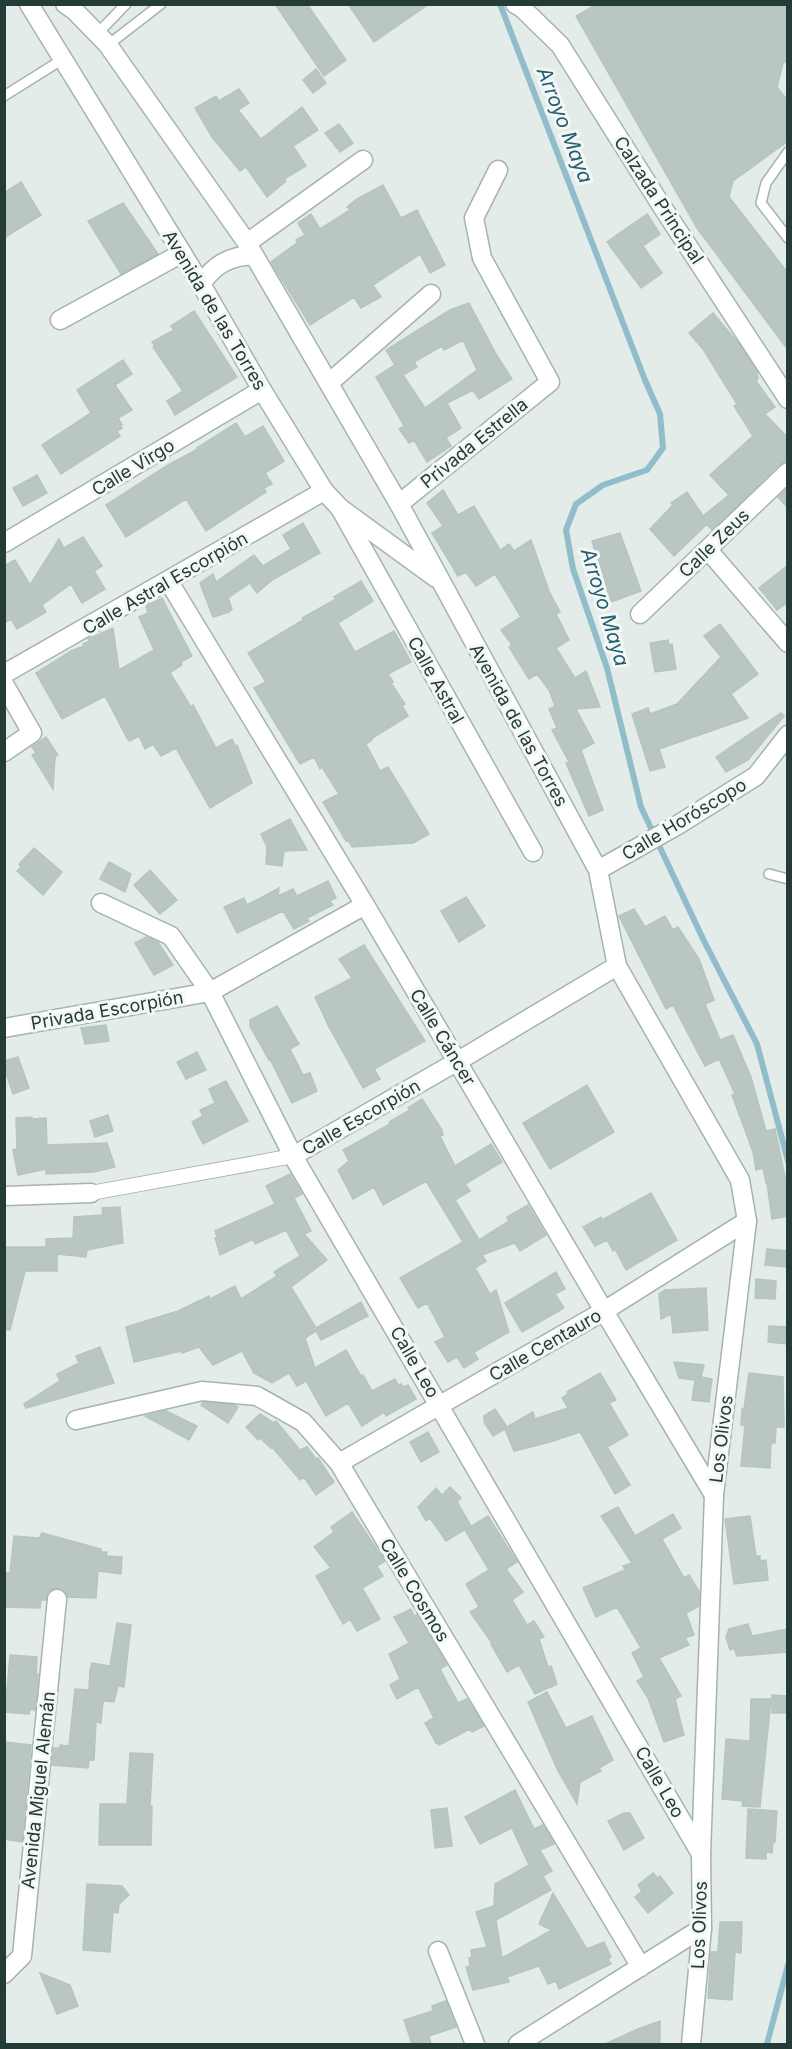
<svg xmlns="http://www.w3.org/2000/svg" width="792" height="2049" viewBox="0 0 792 2049" font-family="Inter,sans-serif">
	<rect width="100%" height="100%" fill="#e3ece9"/>
	<g fill="none" stroke-linecap="round" stroke-linejoin="round">
		<path stroke="#91bdcb" stroke-width="6" d="M500,4L645,380L660,414L663,448L647,470L603,485L576,504L566,530L573,569L607,668L641,807L704,941L757,1044L788,1161
			M767,2044L788,1965"/>
	</g>
	<path fill="#b9c6c2" stroke="#b6c5c0" stroke-width="1.5" fill-rule="evenodd" d="M275,4H307L346,60L324,76Z
		M348,4H429L374,42Z
		M597,4H788V60L783,63L777,87L788,101V141L733,181L729,197L788,273V350L697,228L576,16Z
		M316,69L326,83L313,93L303,80Z
		M239,89L249,103L238,110L261,139L302,107L318,130L293,146L306,166L284,179L286,181L267,197L246,167L240,171L212,137L195,108L216,96L219,101Z
		M339,124L353,143L340,152L325,133Z
		M21,182L41,215L4,238V193Z
		M383,185L401,218L417,210L445,265L430,273L420,254L373,285L381,297L361,308L354,297L310,325L271,262L298,242L296,240L305,235L298,223L311,214L320,229L350,210L347,207L357,199Z
		M123,203L158,254L121,274L88,221Z
		M647,214L660,234L643,246L662,273L641,288L607,242Z
		M469,303L496,354L512,379L479,399L473,390L447,403L461,428L446,438L451,446L427,462L414,440L409,443L399,429L404,426L376,377L395,365L386,350L450,310ZM463,340L477,370L425,408L403,375L417,367L414,362L442,346L444,350Z
		M194,311L237,377L175,415L167,401L183,391L153,347L155,346L152,342L174,330L171,326Z
		M713,313L739,344L757,372L758,379L756,381L775,407L765,414L788,438V461L780,464L712,530L707,524L674,556L650,529L673,505L671,503L687,492L703,516L729,495L710,475L753,436L734,406L737,404L703,349L689,333Z
		M123,360L132,374L115,385L132,410L118,418L122,425L120,426L122,428L117,431L120,436L61,474L42,445L91,413L77,390Z
		M236,423L245,437L263,426L284,461L265,473L272,484L264,488L266,492L206,531L186,499L126,537L106,505L168,465L198,449L197,448Z
		M37,475L47,493L23,506L13,488Z
		M788,488V508L778,497Z
		M443,490L458,515L474,506L500,550L509,544L514,551L531,540L549,591L560,612L556,614L569,640L556,648L575,678L586,671L600,707L576,709L594,743L581,750L603,810L589,816L566,763L569,762L552,730L557,728L549,709L555,706L549,690L537,674L529,679L509,647L512,645L501,630L521,617L500,582L495,574L476,586L466,572L458,576L432,533L443,526L427,503Z
		M303,523L320,553L272,580L257,593L250,583L228,598L232,609L229,612L213,617L200,583L213,574L216,582L254,555L263,566L291,549L283,535Z
		M620,533L641,591L611,602L592,541Z
		M83,537L102,566L94,571L105,589L82,603L71,584L42,605L46,612L17,629L11,619L4,623V566L15,560L30,585L59,539L64,548Z
		M788,565V602L777,610L759,588Z
		M361,581L373,601L338,623L355,652L394,631L411,662L388,674L393,682L391,683L405,704L402,706L408,716L371,739L372,740L366,744L380,771L388,767L429,834L413,843L352,847L348,840L346,841L323,802L339,794L322,767L320,769L314,757L300,764L254,688L266,682L248,653L303,620L302,618L336,599L334,597Z
		M162,598L192,656L181,662L182,665L170,673L191,707L193,705L216,748L232,739L235,746L237,745L252,783L210,808L176,748L161,756L153,744L145,749L139,736L130,741L128,740L105,696L62,719L36,673L71,651L84,646L83,644L90,641L88,639L113,628L119,670L154,650L139,617L148,613L146,606Z
		M720,624L758,674L731,694L748,718L659,749L665,767L650,771L632,714L648,708L650,714L677,704L721,657L704,636Z
		M668,640L669,645L672,644L676,669L655,672L650,643Z
		M781,713L784,716L748,760L726,772L716,757Z
		M46,737L58,755L55,757L53,789L32,755L36,753L32,747Z
		M290,819L307,850L284,851L282,866L266,864L267,847L261,834Z
		M34,848L62,872L43,895L17,871L21,867L19,864Z
		M109,862L131,874L125,892L100,879Z
		M150,870L177,900L160,914L134,885Z
		M328,881L336,898L330,901L333,905L307,918L309,921L294,929L283,911L237,933L224,907L244,898L247,905L279,888L278,896L293,889L297,896Z
		M466,897L485,926L459,942L441,911Z
		M634,909L645,927L665,916L673,930L678,927L699,959L714,1000L705,1004L720,1040L733,1035L751,1077L766,1131L775,1129L788,1191V1216L772,1219L767,1183H766L763,1168L756,1170L753,1152L732,1095L735,1094L719,1059L705,1066L673,1005L666,1009L619,916Z
		M146,937L158,942L173,965L154,975L135,943Z
		M364,945L425,1041L374,1069L380,1079L363,1088L329,1027L315,997L352,978L339,959Z
		M277,1006L299,1044L290,1049L303,1075L310,1073L317,1091L292,1103L270,1059L269,1060L250,1026V1020Z
		M106,1025L109,1041L85,1044L81,1028Z
		M197,1052L206,1070L186,1079L177,1062Z
		M18,1057L29,1088L13,1094L4,1067V1061Z
		M226,1081L248,1121L203,1144L192,1122L203,1116L200,1110L215,1103L209,1089Z
		M587,1085L614,1132L550,1169L523,1123Z
		M422,1099L442,1130L443,1135L440,1136L455,1166L491,1144L502,1162L465,1184L470,1191L455,1200L479,1240L509,1221L507,1217L528,1205L546,1235L520,1251L515,1243L482,1255L486,1261L475,1268L490,1294L496,1290L509,1332L474,1352L478,1359L464,1368L457,1357L448,1362L435,1342L445,1337L427,1303L418,1308L400,1278L463,1242L426,1181L383,1205L374,1187L353,1199L338,1170L349,1161L343,1150L390,1124L389,1122L410,1110L408,1108Z
		M108,1115L113,1131L95,1137L90,1121Z
		M32,1117V1119L46,1118L47,1145L107,1143L115,1167L94,1172L46,1174V1169L18,1175L13,1150L17,1149L16,1118Z
		M290,1174L302,1194L294,1198L311,1231L304,1234L327,1260L291,1287L316,1328L361,1302L368,1316L321,1340L316,1331L305,1338L315,1368L346,1350L361,1376L363,1375L372,1391L395,1379L399,1386L401,1384L403,1387L408,1385L416,1399L386,1416L384,1412L362,1426L348,1403L326,1416L306,1381L297,1386L289,1373L272,1383L254,1373L242,1351L213,1365L199,1347L182,1353L181,1351L134,1362L126,1327L178,1311L209,1296L210,1299L235,1286L241,1299L277,1276L274,1272L300,1256L286,1230L255,1244L253,1239L220,1255L215,1238L217,1237L215,1231L275,1204L266,1186Z
		M651,1193L677,1240L626,1270L615,1249L613,1251L607,1240L595,1246L583,1227L601,1217L602,1220Z
		M120,1207L123,1243L87,1250L86,1257L57,1254V1271H25L10,1330L4,1329V1247H46V1239L73,1238L74,1217L103,1215L102,1208Z
		M767,1249L788,1251V1267L765,1265Z
		M556,1272L565,1289L555,1294L564,1308L522,1332L505,1303Z
		M756,1279L776,1281L775,1299L755,1298Z
		M706,1288L708,1330L673,1333L671,1314L661,1319L659,1294L665,1290Z
		M769,1326L788,1327V1344L768,1342Z
		M100,1347L114,1383L26,1408L24,1404L60,1381L57,1374L79,1363L76,1356Z
		M674,1362L704,1365L701,1377L712,1379L709,1402L692,1400L695,1380L679,1378Z
		M600,1373L616,1400L609,1403L628,1435L607,1447L630,1485L615,1494L580,1432L550,1442L514,1451L505,1429L493,1436L484,1422V1416L495,1409L507,1427L533,1412L535,1419L568,1408L562,1398L569,1393L567,1392Z
		M749,1373L783,1377L784,1427H776L775,1443H771L770,1468L741,1466L745,1426L741,1425L742,1409H744Z
		M203,1402L234,1405L238,1407L228,1423L201,1405Z
		M166,1411L197,1426L189,1440L145,1416Z
		M260,1414L274,1423L276,1421L300,1450L307,1447L316,1459L318,1458L334,1482L316,1495L304,1477L300,1480L272,1447L271,1448L260,1438L258,1440L246,1427Z
		M428,1432L439,1452L421,1462L410,1442Z
		M450,1487L461,1498L457,1502L471,1526L446,1541L430,1518L426,1521L418,1507L436,1488L442,1495Z
		M618,1507L635,1536L673,1514L681,1528L662,1539L684,1578L689,1575L699,1591V1606L686,1613L694,1635L685,1638L689,1645L659,1658L681,1696L675,1699L684,1735L664,1742L648,1698L637,1681L644,1677L632,1653L641,1648L617,1607L596,1617L583,1588L625,1570L623,1566L632,1563L601,1516Z
		M352,1512L385,1561L377,1566L383,1576L362,1588L380,1619L357,1631L350,1619L343,1624L316,1576L331,1568L314,1547L334,1532L331,1527Z
		M488,1516L517,1562L506,1569L523,1592L512,1600L527,1625L534,1621L544,1637L539,1639L548,1667L551,1666L557,1684L535,1694L519,1665L507,1672L491,1644L492,1643L470,1612L479,1607L466,1584L489,1570L465,1530Z
		M750,1516L756,1556H760V1561L766,1560L768,1580L734,1584L725,1519Z
		M42,1533L101,1549V1552H107L106,1556L122,1557L121,1574L98,1571L96,1598L68,1597L64,1590L58,1588L48,1592L46,1600H41L40,1608L4,1607L6,1573H10L14,1536L39,1538Z
		M411,1609L414,1616L417,1614L447,1665L440,1669L458,1703L467,1699L484,1726L472,1732L470,1729L439,1745L437,1742L436,1743L425,1723L434,1718L418,1687L397,1699L390,1685L400,1679L389,1654L409,1643L394,1617Z
		M117,1623L131,1625L124,1687L118,1686L114,1702L103,1701L101,1723L96,1722L94,1760H89L88,1768L52,1765L54,1748H60V1745L69,1746L75,1689L89,1690L90,1670L92,1663L110,1666Z
		M748,1624L752,1636L788,1629V1652L737,1656L734,1648L730,1650L726,1637L729,1629Z
		M10,1655L37,1657L36,1674H38L35,1710L30,1709L29,1714L4,1712V1690H7Z
		M547,1692L566,1728L592,1716L613,1760L599,1768L601,1771L580,1782L577,1804L557,1769L528,1702Z
		M772,1695L788,1696V1713H772Z
		M751,1699H771L760,1807L742,1806L743,1801L722,1799L726,1739L750,1741Z
		M4,1742L31,1745L22,1842L4,1839Z
		M130,1753L153,1754L150,1806H152L151,1845H99L100,1804H127Z
		M515,1790L534,1829L543,1825L554,1844L540,1850L552,1871L543,1876L551,1890L496,1920L502,1958L552,1930L539,1924L553,1893L587,1949L604,1942L611,1957L608,1959L611,1964L559,1989L556,1981L548,1984L539,1966L507,1977L509,1982L473,1990L466,1967L470,1966L469,1958L472,1957L471,1950L487,1947L476,1912L494,1906L495,1884L529,1865L512,1828L480,1844L465,1817Z
		M447,1808L452,1846L435,1848L431,1810Z
		M748,1809L777,1811L775,1842H773L772,1853L766,1852V1859L746,1858Z
		M624,1813H630L644,1838L624,1850L608,1821Z
		M653,1873L658,1878L660,1876L673,1893L648,1913L635,1897L642,1891L638,1885Z
		M87,1884L122,1886L129,1895L119,1904L118,1913L113,1912L110,1952L83,1950Z
		M720,1922H742L741,1953L735,1952L732,2000L708,1998L711,1952H718Z
		M40,1973L70,1985L78,2006L57,2014Z
		M446,2001L456,2027L429,2036L431,2044H412L404,2020L433,2011L432,2006Z
		M660,2021V2044H605L638,2029Z"/>
	<g fill="none" stroke-linecap="round" stroke-linejoin="round">
		<g stroke="#a6b3b0" stroke-width="12">
			<path id="service" d="M98,33L126,4
				M108,45L161,4
				M4,96L63,59
				M788,152L766,183L761,203L788,238
				M769,874L788,879"/>
		</g>
		<g stroke="#a6b3b0" stroke-width="16">
			<path id="pedestrian" d="M91,1193L293,1156"/>
		</g>
		<g stroke="#a6b3b0" stroke-width="21">
			<path id="minor" d="M515,4L522,8L560,45L661,205L788,399
				M247,243L363,160
				M60,320L182,253
				M329,383L431,294
				M399,504L550,382L482,258L474,218L498,170
				M340,508L533,852
				M4,543L262,390
				M708,550L788,643
				M169,582L365,905L604,1311L714,1495
				M640,614L788,472
				M4,674L324,491
				M4,684L32,733L4,752
				M101,903L171,936L210,992L293,1156L701,1854
				M4,1028L210,992L365,905
				M293,1156L458,1061L617,966
				M4,1196L91,1193
				M76,1420L202,1391L257,1396L303,1422L339,1463L641,1967
				M339,1463L604,1311L747,1221
				M438,1951L475,2044
				M4,1974L22,1956L57,1599
				M518,2044L702,1928"/>
		</g>
		<g stroke="#a6b3b0" stroke-width="21">
			<path id="tertiary" d="M29,4L201,284L262,390L324,491L340,508L436,578
				M65,4L75,11L108,45L247,243L399,504L598,870L617,966L740,1180L747,1221L714,1495L701,1854L702,1928L691,2044
				M201,284C215,264 230,256 254,255
				M598,870L676,826L756,776L788,735"/>
		</g>
		<use href="#service" stroke="#fff" stroke-width="9"/>
		<use href="#pedestrian" stroke="#fff" stroke-width="14"/>
		<use href="#minor" stroke="#fff" stroke-width="18"/>
		<use href="#tertiary" stroke="#fff" stroke-width="18"/>
	</g>
	<g text-anchor="middle" dominant-baseline="central" stroke-width="6" stroke-linejoin="round" paint-order="stroke">
		<g font-size="18" fill="#253b37" stroke="#f3f8f6">
			<text transform="translate(659 200) rotate(57)">Calzada Principal</text>
			<text transform="translate(215 310) rotate(59)">Avenida de las Torres</text>
			<text transform="translate(474 443) rotate(-39)">Privada Estrella</text>
			<text transform="translate(133 467) rotate(-31)">Calle Virgo</text>
			<text transform="translate(714 543) rotate(-44)">Calle Zeus</text>
			<text transform="translate(165 583) rotate(-30)">Calle Astral Escorpión</text>
			<text transform="translate(436 680) rotate(61)">Calle Astral</text>
			<text transform="translate(519 725) rotate(61)">Avenida de las Torres</text>
			<text transform="translate(684 819) rotate(-31)">Calle Horóscopo</text>
			<text transform="translate(107 1010) rotate(-10)">Privada Escorpión</text>
			<text transform="translate(443 1037) rotate(59)">Calle Cáncer</text>
			<text transform="translate(361 1117) rotate(-30)">Calle Escorpión</text>
			<text transform="translate(545 1345) rotate(-30)">Calle Centauro</text>
			<text transform="translate(415 1362) rotate(60)">Calle Leo</text>
			<text transform="translate(721 1439) rotate(-83)">Los Olivos</text>
			<text transform="translate(415 1590) rotate(59)">Calle Cosmos</text>
			<text transform="translate(660 1782) rotate(60)">Calle Leo</text>
			<text transform="translate(38 1790) rotate(-84)">Avenida Miguel Alemán</text>
			<text transform="translate(699 1925) rotate(-88)">Los Olivos</text>
		</g>
		<g font-size="20" font-style="italic" fill="#245e71" stroke="#f3f8f6">
			<text transform="translate(565 125) rotate(69)">Arroyo Maya</text>
			<text transform="translate(605 607) rotate(73)">Arroyo Maya</text>
		</g>
	</g>
	<rect width="792" height="2049" fill="none" stroke="#253b37" stroke-width="12"/>
</svg>
